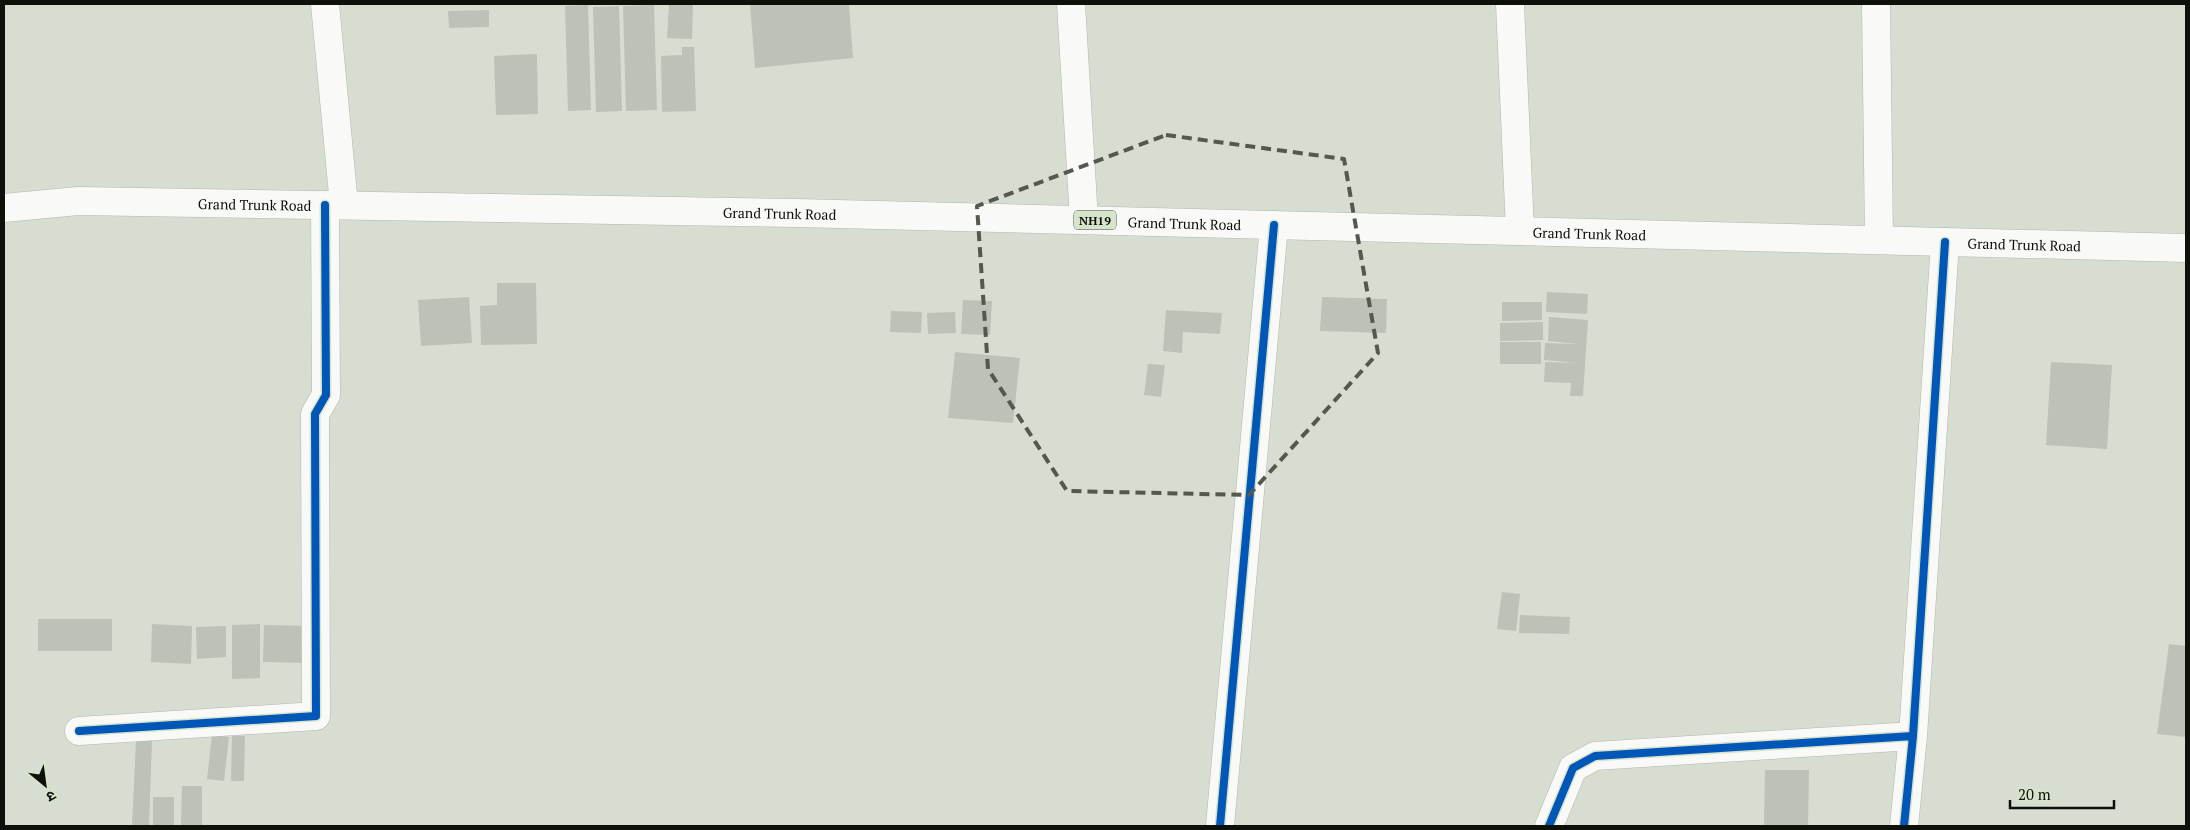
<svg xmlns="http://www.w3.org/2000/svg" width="2190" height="830" viewBox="0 0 2190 830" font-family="'PT Serif','Noto Sans Devanagari',serif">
	<rect width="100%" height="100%" fill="#d7ddd1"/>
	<path fill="#bdc2b8" d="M669,4H693L692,39L667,38Z
		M750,4H849L853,58L755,68Z
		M588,5L591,110L568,111L565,6Z
		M654,5L657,110L626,111L623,6Z
		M619,6L622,111L596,112L593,7Z
		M489,10V27L449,28L448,11Z
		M682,47H694L696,111L662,112L661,56L682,55Z
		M537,54L538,114L496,115L494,56Z
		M497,283H536L537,344L481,345L480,306L497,305Z
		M1547,292L1588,294L1587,314L1546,312Z
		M469,297L472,343L421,346L418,300Z
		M1322,297L1387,299L1386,333L1320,331Z
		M963,300L992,301L990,335L961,334Z
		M1502,302H1542V320L1502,321Z
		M1166,310L1222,313L1220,334L1183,332L1182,353L1163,351Z
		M891,311L922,312L921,333L890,332Z
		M955,312L956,333L928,334L927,313Z
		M1549,317L1588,320L1583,396H1570L1571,383L1544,382L1545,362L1578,363L1544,360L1545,343L1578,344L1548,341Z
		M1543,322V340L1500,341V323Z
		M1500,342H1541V364H1500Z
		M955,352L1020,358L1013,423L948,418Z
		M2051,362L2112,365L2107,449L2046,445Z
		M1148,364L1165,365L1161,397L1144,395Z
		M1502,592L1520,594L1516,631L1497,629Z
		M1520,615L1570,617L1569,634L1519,633Z
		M38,619H112V651H38Z
		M152,624L192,626L191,664L151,662Z
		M260,624V678L232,679V625Z
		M264,625L311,626L310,663L263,662Z
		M226,626V657L197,659L196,627Z
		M2169,644L2186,646V737L2157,734Z
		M212,735L229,737L224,781L207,779Z
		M232,736H245L244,781H231Z
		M136,740H152L149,826H132Z
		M1765,770H1809L1808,826H1764Z
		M182,786H202V826H181Z
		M153,797H174V826H153Z"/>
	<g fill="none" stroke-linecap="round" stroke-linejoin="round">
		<g stroke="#b2b7ad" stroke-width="29">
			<path id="street" d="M325,4L344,205
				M1071,4L1084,220
				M1510,4L1520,231
				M1876,4L1879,240
				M79,731L316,716L315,414L326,395L325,205
				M1220,826L1274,225
				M1549,826L1573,768L1595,756L1913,736
				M1904,826L1913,736L1945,242"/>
		</g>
		<g stroke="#b2b7ad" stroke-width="29">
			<g id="highway">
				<path id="s1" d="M4,208L78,201L797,213L2186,248"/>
			</g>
		</g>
		<use href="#street" stroke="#f9faf8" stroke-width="28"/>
		<use href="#highway" stroke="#f9faf8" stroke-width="28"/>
		<g stroke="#d8e3cb" stroke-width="11">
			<path id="cycleway" d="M79,731L316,716L315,414L326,395L325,205
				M1220,826L1274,225
				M1549,826L1573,768L1595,756L1913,736
				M1904,826L1913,736L1945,242"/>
		</g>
		<use href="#cycleway" stroke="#0057b8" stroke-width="8"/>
	</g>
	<path fill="none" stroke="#54584f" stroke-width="4" stroke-dasharray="10 6" stroke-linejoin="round" d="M1166,135L1344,159L1378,353L1249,495L1067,491L988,369L977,206Z"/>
	<g text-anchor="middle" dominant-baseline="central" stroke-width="4" stroke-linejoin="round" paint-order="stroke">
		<rect fill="#d8e3cb" stroke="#4a5043" stroke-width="1" x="1074" y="210.5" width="42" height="19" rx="4"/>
		<g font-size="12" font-weight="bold" fill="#0d1109">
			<text x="1095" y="220">NH19</text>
		</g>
		<g font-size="14" fill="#0d1109" stroke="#d8e3cb">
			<text stroke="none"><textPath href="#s1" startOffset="251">Grand Trunk Road</textPath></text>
			<text stroke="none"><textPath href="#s1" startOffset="776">Grand Trunk Road</textPath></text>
			<text stroke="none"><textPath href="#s1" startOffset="1181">Grand Trunk Road</textPath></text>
			<text stroke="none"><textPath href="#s1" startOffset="1586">Grand Trunk Road</textPath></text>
			<text stroke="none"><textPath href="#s1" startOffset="2021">Grand Trunk Road</textPath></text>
		</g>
	</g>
	<rect width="2190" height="830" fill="none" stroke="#0d1109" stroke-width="10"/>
	<g transform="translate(45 785) rotate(151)" stroke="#d8e3cb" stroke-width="4" paint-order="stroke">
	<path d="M0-4L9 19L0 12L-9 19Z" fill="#0d1109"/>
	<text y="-8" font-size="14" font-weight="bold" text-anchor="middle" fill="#0d1109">उ</text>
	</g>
	<path d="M2010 800v8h104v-8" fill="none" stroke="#0d1109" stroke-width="2.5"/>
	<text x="2018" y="800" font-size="15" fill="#0d1109" stroke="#d8e3cb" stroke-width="4" paint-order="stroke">20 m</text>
</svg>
